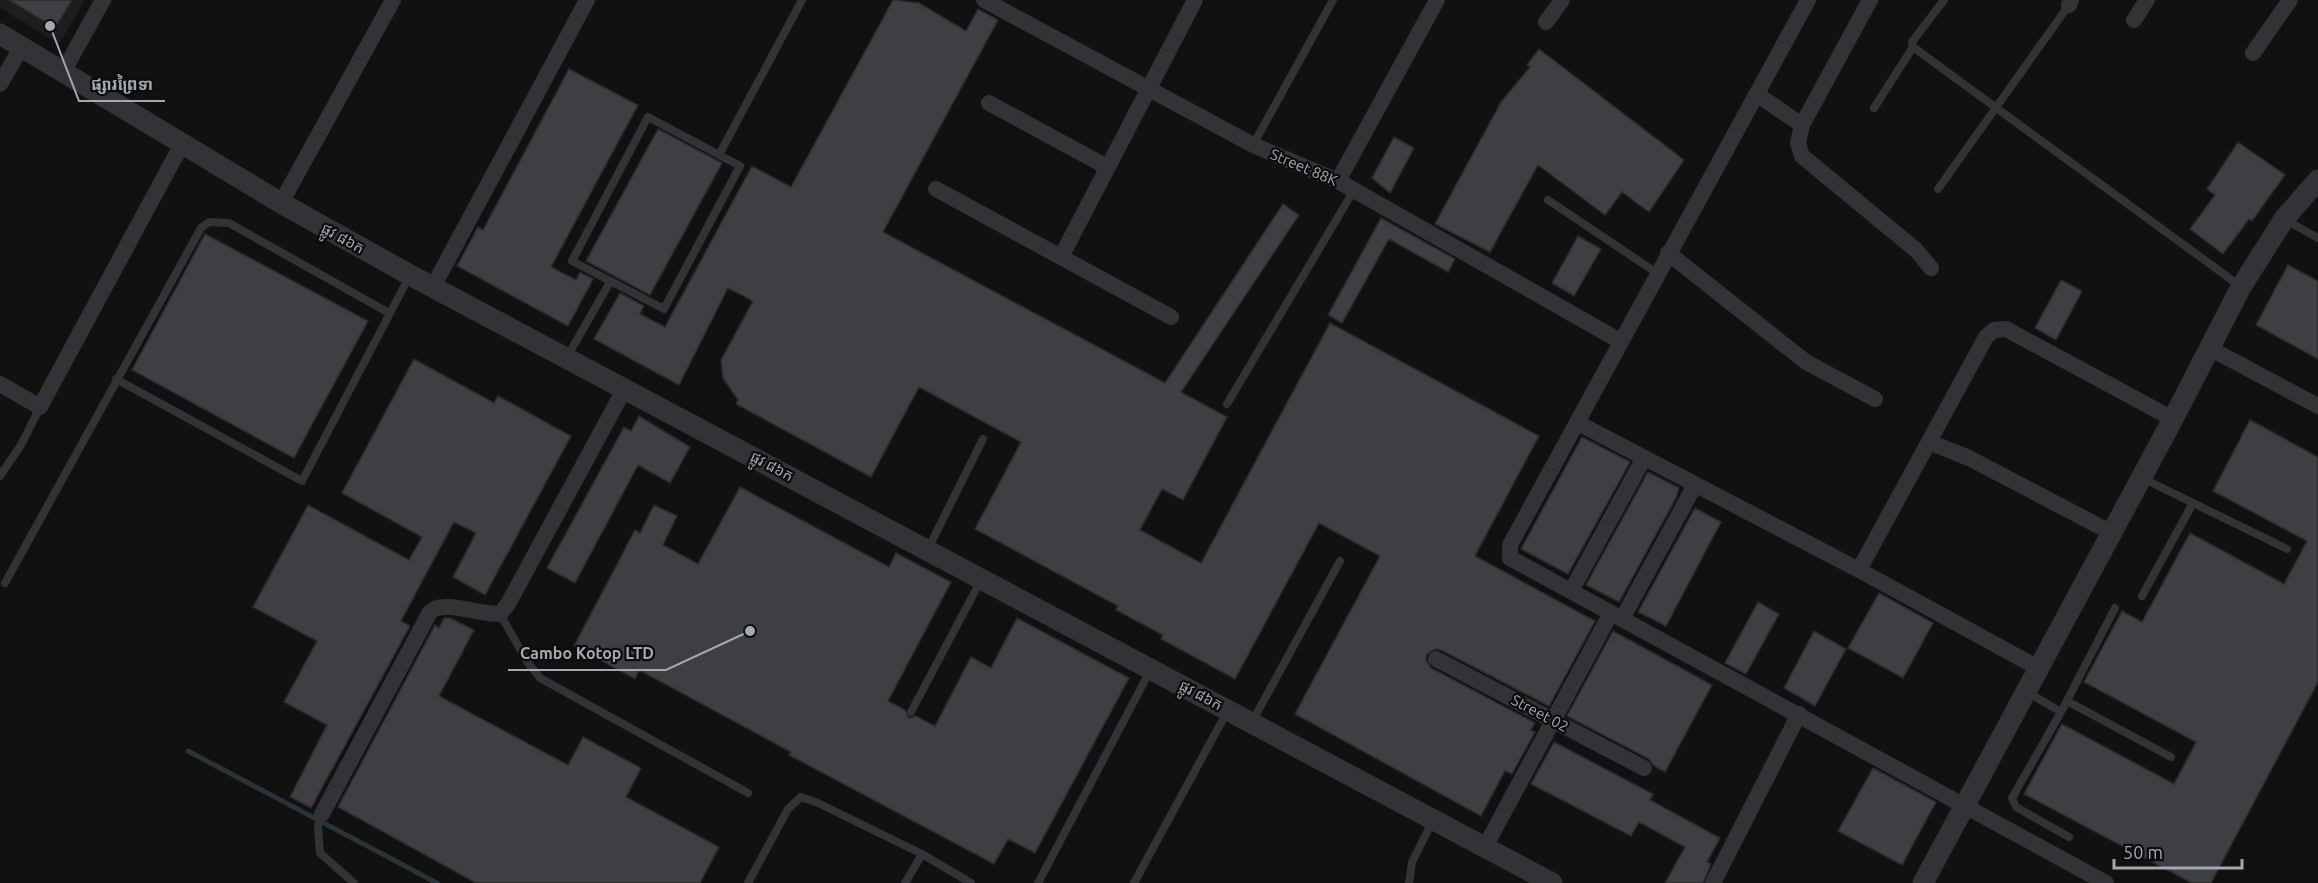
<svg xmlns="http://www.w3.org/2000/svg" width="2318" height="883" viewBox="0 0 2318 883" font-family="Ubuntu,'Noto Sans Khmer',sans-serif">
	<rect width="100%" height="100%" fill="#111112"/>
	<path fill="#1d1d1f" d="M0,0H85L59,44L0,8Z"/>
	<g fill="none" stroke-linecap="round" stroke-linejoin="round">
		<path stroke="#293338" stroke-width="5" d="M188,751L437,883"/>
	</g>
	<path fill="#3d3f42" stroke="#2b2b2e" stroke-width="1.5" d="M9,0H72L55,28Z
		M893,0L919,3L966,31L978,9L998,20L883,232L1165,383L1283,204L1299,215L1181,392L1227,417L1183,500L1162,489L1140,530L1201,563L1330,323L1539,436L1475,556L1595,621L1549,706L1441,650L1435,649L1427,654L1426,660L1431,668L1535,723L1531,730L1535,732L1512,774L1505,771L1481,816L1295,714L1380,556L1319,523L1235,679L1161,639L1163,635L1116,610L1118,606L975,529L1021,442L919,387L871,477L736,404L738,400L723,378L721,360L753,301L728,288L679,385L594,339L620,293L644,306L640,314L665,327L752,166L791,187Z
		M1539,49L1684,160L1649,212L1622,192L1605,215L1538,165L1490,252L1435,224L1501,102L1530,67L1527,65Z
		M569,69L638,105L551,267L576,280L580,272L593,279L568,326L457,266L478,227L483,230Z
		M658,129L722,163L650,295L586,261Z
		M1394,137L1414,148L1390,193L1372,178Z
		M2238,142L2285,175L2252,221L2249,219L2223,254L2190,229L2215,195L2207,189Z
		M1381,218L1455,259L1448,272L1389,239L1342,323L1328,315Z
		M205,234L368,321L294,458L132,370Z
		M1578,236L1601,249L1574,296L1552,283Z
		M2288,265L2318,281V359L2256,325Z
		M2061,280L2082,291L2056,340L2035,328Z
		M414,359L494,403L498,396L571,436L485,595L453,577L476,533L454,522L401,621L410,626L311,808L290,797L327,725L284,702L317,641L253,607L308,505L409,560L422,537L342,493Z
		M639,416L690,447L670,483L638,465L575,583L547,568L624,427L631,431Z
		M2250,420L2318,457V682L2211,883H2192L2024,794L2062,724L2174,784L2196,742L2084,682L2122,611L2142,622L2190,533L2284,584L2307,541L2213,491Z
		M1582,437L1630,462L1568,574L1521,549Z
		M1648,472L1679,488L1676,498L1619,602L1586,585Z
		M740,487L889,567L896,553L951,582L888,701L905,710L909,718L916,716L935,726L971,657L991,668L1017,618L1129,678L1035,853L1008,839L994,864L789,755L791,752L639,670L635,679L574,646L635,530L640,533L654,505L677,516L663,545L698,564Z
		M1695,508L1721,522L1666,626L1638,612Z
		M1879,593L1933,623L1903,678L1848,648Z
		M1758,602L1779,614L1746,674L1725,663Z
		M444,618H450L474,630L439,696L568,765L583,737L641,768L626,797L719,847L700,883H476L338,807L435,625L439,628Z
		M1613,631L1712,685L1665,772L1654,766L1649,759L1567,716Z
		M1814,631L1846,649L1815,706L1784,688Z
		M1554,742L1653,794L1650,800L1720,838L1707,862L1711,864L1703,883H1665L1685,847L1639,822L1631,836L1531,784Z
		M1873,768L1936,802L1902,865L1838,831Z"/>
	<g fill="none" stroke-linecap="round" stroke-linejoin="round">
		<path stroke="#323337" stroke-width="8" d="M1944,0L1912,42L1913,47L2240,286
			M1874,108L1913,47
			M648,117L740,166L664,309L572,261Z
			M1253,145L1333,0
			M720,153L802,0
			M1938,189L2069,5
			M1548,200L1657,273
			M2284,219L2318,238
			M567,357L610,282
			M116,379L302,481L410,275
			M1227,404L1354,190
			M0,476L21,445L40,407
			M2142,478L2287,549
			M928,549L983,439
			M5,583L201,228L209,222L229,223L389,313
			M2142,596L2193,503
			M500,614L528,663L540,678L748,793
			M2027,692L2061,712
			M2067,701L2171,757
			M911,712L981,580
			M1252,722L1340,561
			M322,814L318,826L320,853L354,883
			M2069,837L2016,807L2012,798L2061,712L2115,608
			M748,883L788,809L801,797L818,803L922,854L971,883
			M905,883L922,854
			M1038,883L1150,671
			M1134,883L1228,710
			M1409,883L1412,862L1433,820"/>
		<path stroke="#323337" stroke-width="16" d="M984,0L1253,145L1338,181L1620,341
			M1808,0L1510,545V558L2106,883
			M2069,5L2071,0
			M2134,20L2147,0
			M1546,22L1562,0
			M2253,53L2290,0
			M63,72L103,0
			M0,84L21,48
			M1758,95L1802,125L1798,143L1802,156L1916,250L1931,268
			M989,103L1107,167
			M1802,125L1870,0
			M1338,181L1437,0
			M936,189L1171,317
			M281,203L393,0
			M1668,253L1806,362L1875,399
			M1061,257L1195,0
			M433,287L587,0
			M2211,349L2318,406
			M0,384L40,407L182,144
			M1578,423L1859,570L2040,669
			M1929,442L1969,458L2112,533
			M1859,570L1986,337L1994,330L2006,329L2173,419
			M1571,591L1644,458
			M1622,619L1695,485
			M1436,659L1644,768
			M322,814L430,612C443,599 480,615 500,614L508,604L625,388
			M1485,847L1611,613
			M1713,883L1799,714"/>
		<path stroke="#323337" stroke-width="21" d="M0,34L281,203L410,275L1552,883
			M1923,883L2173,419L2241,287L2284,219L2318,180"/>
	</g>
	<g text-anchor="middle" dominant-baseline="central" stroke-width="4.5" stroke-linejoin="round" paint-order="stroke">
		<g font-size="15" fill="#a2a9b3" stroke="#0c0c0d">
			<text transform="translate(1304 167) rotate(23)">Street 88K</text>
			<text transform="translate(343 238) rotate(29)">ផ្លូវ ៨៦ក</text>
			<text transform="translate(772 466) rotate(28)">ផ្លូវ ៨៦ក</text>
			<text transform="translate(1201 695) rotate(28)">ផ្លូវ ៨៦ក</text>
			<text transform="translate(1540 713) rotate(28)">Street 02</text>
		</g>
	</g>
	<path fill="none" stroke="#a2a9b3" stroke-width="2" d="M50 26L79 101H165M750 631L666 670H508"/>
	<g fill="#a2a9b3" stroke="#0c0c0d" stroke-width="2">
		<circle cx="50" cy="26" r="6"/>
		<circle cx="750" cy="631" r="6"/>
	</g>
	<g font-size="16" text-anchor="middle" font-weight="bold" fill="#a2a9b3" stroke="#0c0c0d" stroke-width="4.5" stroke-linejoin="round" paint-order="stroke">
		<text x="122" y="90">ផ្សារព្រៃទា</text>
		<text x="587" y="659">Cambo Kotop LTD</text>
	</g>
	<path d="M2114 859v9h128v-9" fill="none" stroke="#a2a9b3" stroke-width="3"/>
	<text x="2123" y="859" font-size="18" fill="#a2a9b3" stroke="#0c0c0d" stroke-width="4.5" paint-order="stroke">50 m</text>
</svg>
